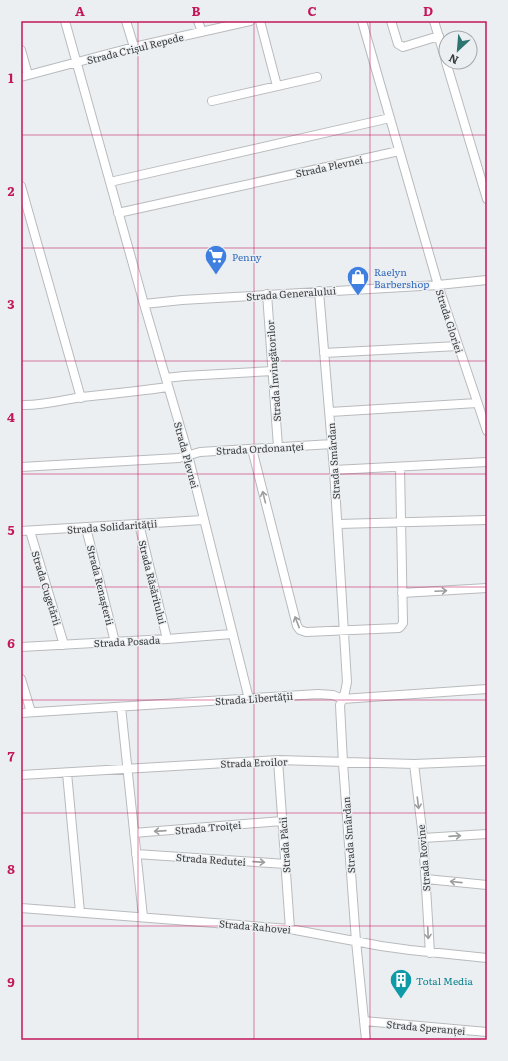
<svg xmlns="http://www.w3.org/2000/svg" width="508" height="1061" viewBox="0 0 508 1061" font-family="Literata,serif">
	<rect width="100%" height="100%" fill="#eceff2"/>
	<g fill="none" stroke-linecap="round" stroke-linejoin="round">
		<g stroke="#b8bbbd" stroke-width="10">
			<path id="minor" d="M65,21L144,304L186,447L249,699
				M126,21L134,47
				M198,21L202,32
				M260,21L277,86
				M362,21L438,285L487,431
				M391,21L398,44L403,47L439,36
				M434,21L446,61
				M21,50L28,75
				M446,62L487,199
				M21,77L134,47L250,21
				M212,101L317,77
				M110,182L390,118
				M21,186L81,398
				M118,213L399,151
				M319,291L334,470L347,682L345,692L340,705L343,763L356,941L366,1040
				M267,294L278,447
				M144,304L182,300L438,285L487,280
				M324,353L458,346
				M166,378L184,376L273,371
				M21,405C42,406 62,400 82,397C111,394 140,391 168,387
				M330,412L477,403
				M252,449L297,626L300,630L306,632L399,628L401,626L403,623L400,467
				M21,467L179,458L200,452L332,444
				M334,470L487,462
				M139,524L167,639
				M338,524L487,520
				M86,528L115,642
				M21,531L203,520
				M30,531L64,645
				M402,593L487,588
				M21,647L167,639L232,634
				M21,679L31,712
				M121,707L143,917
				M21,713L318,694L333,695L342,699L487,689
				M278,760L290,929
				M414,764L423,838L430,953
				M67,773L80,912
				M21,775L278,760L414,764L487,761
				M134,833L282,821
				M423,838L487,834
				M136,854L286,864
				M426,879L487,885
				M21,908L290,929L381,946L410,950L487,958
				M364,1021L487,1032"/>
		</g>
		<use href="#minor" stroke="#fff" stroke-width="8"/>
	</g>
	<defs><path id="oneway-shaft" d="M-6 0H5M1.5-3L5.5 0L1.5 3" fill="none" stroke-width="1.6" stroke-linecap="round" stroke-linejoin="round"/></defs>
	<g stroke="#9d9e9e">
		<use href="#oneway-shaft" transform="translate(264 497) rotate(-104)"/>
		<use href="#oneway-shaft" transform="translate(441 591) rotate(-3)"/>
		<use href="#oneway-shaft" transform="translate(297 622) rotate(-111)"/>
		<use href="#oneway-shaft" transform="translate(418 803) rotate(83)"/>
		<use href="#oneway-shaft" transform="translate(160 831) rotate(176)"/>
		<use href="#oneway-shaft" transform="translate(455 836) rotate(-4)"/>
		<use href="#oneway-shaft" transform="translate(259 862) rotate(4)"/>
		<use href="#oneway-shaft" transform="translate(456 882) rotate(-174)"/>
		<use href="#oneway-shaft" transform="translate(428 933) rotate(87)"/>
	</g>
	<path fill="none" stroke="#c2185b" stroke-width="1" stroke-opacity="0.55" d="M138,21V1040M254,21V1040M370,21V1040M21,135H487M21,248H487M21,361H487M21,474H487M21,587H487M21,700H487M21,813H487M21,926H487"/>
	<defs>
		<g id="supermarket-pin" transform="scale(1.15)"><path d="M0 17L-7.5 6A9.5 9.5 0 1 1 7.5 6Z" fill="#3f7fe0" stroke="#eceff2"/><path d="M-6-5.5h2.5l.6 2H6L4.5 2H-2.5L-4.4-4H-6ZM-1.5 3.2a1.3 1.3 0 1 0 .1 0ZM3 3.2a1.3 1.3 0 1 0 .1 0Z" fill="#fff"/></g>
		<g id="shop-pin" transform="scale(1.15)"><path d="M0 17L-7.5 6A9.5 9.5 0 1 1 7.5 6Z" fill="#3f7fe0" stroke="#eceff2"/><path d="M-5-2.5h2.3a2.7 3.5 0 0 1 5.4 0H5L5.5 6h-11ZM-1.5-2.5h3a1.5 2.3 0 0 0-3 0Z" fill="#fff"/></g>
		<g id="building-pin" transform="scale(1.15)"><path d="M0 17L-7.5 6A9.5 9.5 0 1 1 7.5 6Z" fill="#0f9aa8" stroke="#eceff2"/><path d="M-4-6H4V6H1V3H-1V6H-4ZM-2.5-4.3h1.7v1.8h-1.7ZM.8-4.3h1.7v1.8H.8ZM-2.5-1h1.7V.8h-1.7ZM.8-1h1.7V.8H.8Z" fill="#fff"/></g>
	</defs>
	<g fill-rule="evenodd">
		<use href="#supermarket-pin" x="216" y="256"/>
		<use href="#shop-pin" x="358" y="277"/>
		<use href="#building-pin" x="401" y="980"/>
	</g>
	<g text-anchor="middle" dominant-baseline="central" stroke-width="3" stroke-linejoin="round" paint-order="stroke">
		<g font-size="10" fill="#3b3c3d" stroke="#eceff2">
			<text transform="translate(135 48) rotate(-14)">Strada Crișul Repede</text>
			<text transform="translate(329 166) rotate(-12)">Strada Plevnei</text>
			<text transform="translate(291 293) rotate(-4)">Strada Generalului</text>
			<text transform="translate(450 321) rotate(72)">Strada Gloriei</text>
			<text transform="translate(273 371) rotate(-94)">Strada Învingătorilor</text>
			<text transform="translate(260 448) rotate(-3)">Strada Ordonanței</text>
			<text transform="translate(187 455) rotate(75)">Strada Plevnei</text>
			<text transform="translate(333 461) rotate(-94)">Strada Smârdan</text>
			<text transform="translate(112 526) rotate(-4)">Strada Solidarității</text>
			<text transform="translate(153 582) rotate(76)">Strada Răsăritului</text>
			<text transform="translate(101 585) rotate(76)">Strada Renașterii</text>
			<text transform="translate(47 588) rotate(73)">Strada Cugetării</text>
			<text transform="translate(127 641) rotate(-3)">Strada Posada</text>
			<text transform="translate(254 698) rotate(-4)">Strada Libertății</text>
			<text transform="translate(254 762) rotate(-2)">Strada Eroilor</text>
			<text transform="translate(208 827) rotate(-5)">Strada Troiței</text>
			<text transform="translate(348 835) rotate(-94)">Strada Smârdan</text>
			<text transform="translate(284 845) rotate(-94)">Strada Păcii</text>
			<text transform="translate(423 858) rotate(-95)">Strada Rovine</text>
			<text transform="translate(211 859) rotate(4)">Strada Redutei</text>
			<text transform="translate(255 926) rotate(5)">Strada Rahovei</text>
			<text transform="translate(426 1027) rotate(5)">Strada Speranței</text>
		</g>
		<g font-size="10" fill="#366cbe" stroke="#eceff2" text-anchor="start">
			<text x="232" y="256">Penny</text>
			<text x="374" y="271">Raelyn<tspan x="374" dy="12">Barbershop</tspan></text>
		</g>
		<g font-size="10" fill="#0d838f" stroke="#eceff2" text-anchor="start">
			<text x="416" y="980">Total Media</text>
		</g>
	</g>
	<rect width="508" height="1061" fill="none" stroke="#eceff2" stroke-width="44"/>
	<g transform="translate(458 50) rotate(206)"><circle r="19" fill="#eceff2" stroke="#a5a7aa"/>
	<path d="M0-3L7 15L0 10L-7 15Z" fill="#2c7570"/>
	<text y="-6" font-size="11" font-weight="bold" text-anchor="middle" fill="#3b3c3d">N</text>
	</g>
	<rect x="22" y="22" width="464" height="1017" fill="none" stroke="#c2185b" stroke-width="1.5"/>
	<g font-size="13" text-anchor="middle" font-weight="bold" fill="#c2185b">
		<text x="80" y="16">A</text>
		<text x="196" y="16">B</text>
		<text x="312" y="16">C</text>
		<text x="428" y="16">D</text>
		<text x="11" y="83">1</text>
		<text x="11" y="196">2</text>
		<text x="11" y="309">3</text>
		<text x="11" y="422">4</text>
		<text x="11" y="535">5</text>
		<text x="11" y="648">6</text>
		<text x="11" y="761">7</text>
		<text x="11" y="874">8</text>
		<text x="11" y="987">9</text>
	</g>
</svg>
